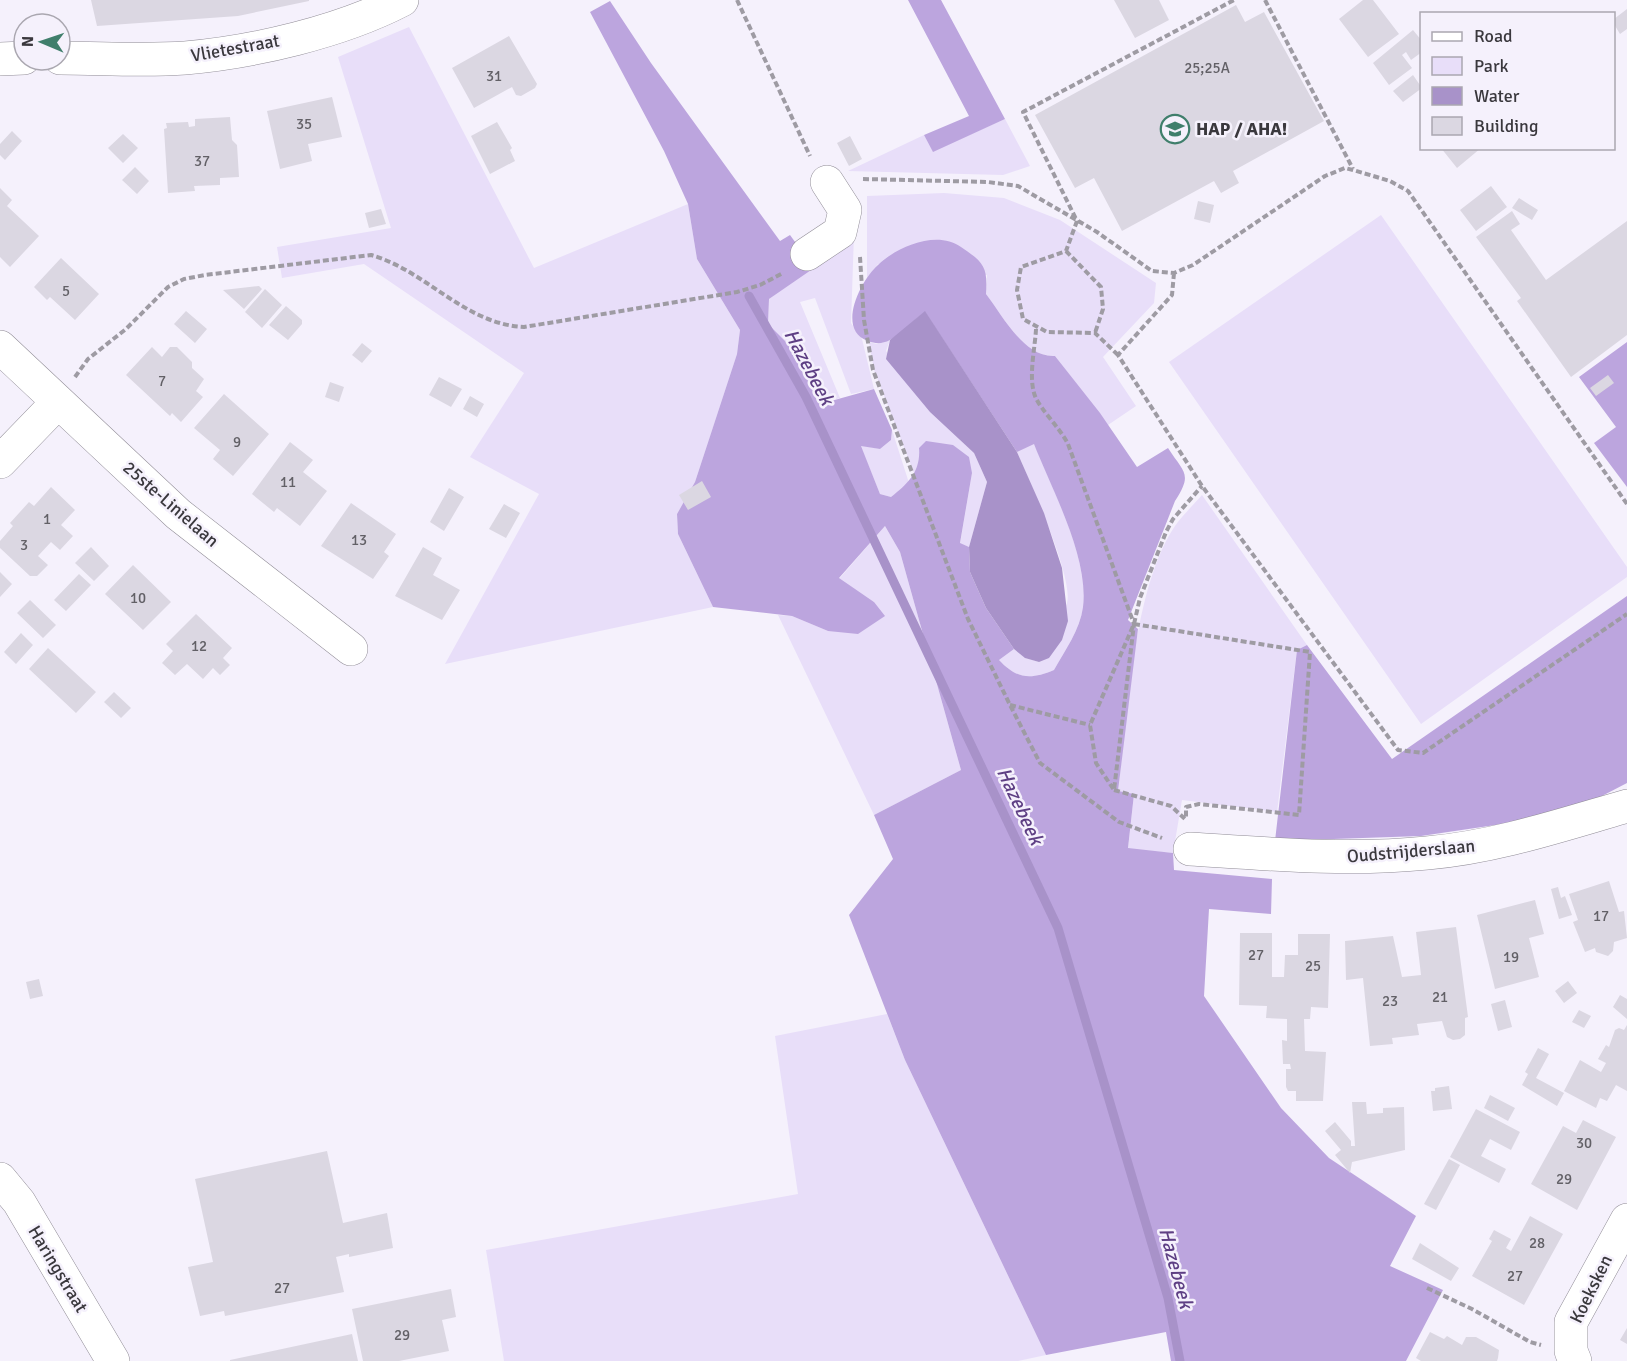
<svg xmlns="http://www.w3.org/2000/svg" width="1627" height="1361" viewBox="0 0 1627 1361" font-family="Signika,sans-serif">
	<rect width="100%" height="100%" fill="#f5f1fc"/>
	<path fill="#e8def9" d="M409,27L534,268L688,204L697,259L740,330L737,354L695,482L677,514L678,534L713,607L445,664L539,494L470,457L524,373L364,264L282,278L277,247L391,228L338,57Z
		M1005,119L1030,166L1003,175L848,171L924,135L933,151Z
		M944,193L1004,198L1060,220L1156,283L1154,303L1103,357L1136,406L1108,425L1055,356C1024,358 1003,316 986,294L987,275L878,264L867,279V196Z
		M1381,215L1627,567V577L1421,724L1169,362Z
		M854,234L851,323L862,339L874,389L851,394L815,298L800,302L840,398L831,401L768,324L769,299Z
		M890,340L886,351L930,411L974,453L987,482L969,547L960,544L972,473L919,448L920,460L914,473L874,370L869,342L877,344Z
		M892,430L909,483L891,497L880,494L860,445L880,449L891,440Z
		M1034,443C1052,489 1089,557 1083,607C1080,630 1065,650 1054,670C1030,680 1017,679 999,660L1014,649L1026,658L1039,662C1048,643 1061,623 1067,603C1074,578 1029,480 1017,452Z
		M1202,495L1307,645L1297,650L1277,812L1182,800L1173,853L1128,849L1134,794L1118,792C1127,717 1133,588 1175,526C1183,515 1193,505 1202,495Z
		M885,526L900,552L961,770L874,815L778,615L792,616L828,631L874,602L839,579Z
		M887,1014L905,1060L1046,1355L1018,1361H504L486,1250L798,1194L775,1036Z"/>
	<path fill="#bca5de" d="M908,0H941L1005,119L933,152L924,135L969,116Z
		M610,1L651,63L780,241L790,235L814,268L769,299L768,324L799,355L831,401L874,389L892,430L891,440L880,449L861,446L880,494L891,497C908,484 921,471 919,448L926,441L953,445L969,457L972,473L960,543L969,547L970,572L986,608L1014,649L999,660C1017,679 1030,680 1054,670C1065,650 1080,630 1083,607C1089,557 1052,490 1034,444L1017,452L925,312C913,320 903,333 890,340C882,344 876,344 868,341C836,330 860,281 878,265C898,246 937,230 961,247C983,262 988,266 986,294C1003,316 1024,358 1055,356L1100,413L1137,467L1168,448C1184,473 1193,473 1175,501L1128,620L1138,629L1118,791L1134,794L1128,848L1173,853L1174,870L1272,879L1271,914L1209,909L1204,996L1281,1108L1329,1158L1416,1216L1390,1266L1443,1290L1406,1361H1171L1166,1332L1046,1355L905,1060L849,915L893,859L874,815L961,770L900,552L885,526L839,578L874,602L885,616L858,634L828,631L792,616L713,607L678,534L677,514L695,482L737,354L740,330L697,259L688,204L664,151L590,12Z
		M1627,342V487L1594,443L1616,427L1579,377Z
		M1627,596V783L1575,810L1509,823L1421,836L1275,841L1297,650L1307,645L1392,759Z"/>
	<path fill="#a892c9" d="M925,311L1017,452L1044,513L1062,568L1068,621L1062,640L1049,658L1039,662L1025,658L1014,649L986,608L970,572L969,547L987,482L974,453L930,412L886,359L890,340Z"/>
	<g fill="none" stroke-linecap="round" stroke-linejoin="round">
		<path stroke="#a892c9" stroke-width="9" d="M749,296L806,397L1058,928L1168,1298L1180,1361"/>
	</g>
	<path fill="#dbd7e2" d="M91,0H309V1L238,16L97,26Z
		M1114,0H1159L1169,20L1135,38Z
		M1363,0H1373L1399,34L1368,57L1339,19Z
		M1236,5L1245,22L1264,12L1324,121L1233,171L1239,183L1221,193L1214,181L1122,231L1094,178L1075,188L1035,115Z
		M1627,9V29L1620,34L1614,24V19Z
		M1413,30L1422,41V52L1411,60L1406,52L1402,55L1412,68L1389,85L1373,63Z
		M509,36L537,84L535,88L521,96L516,95L512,87L474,108L452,68Z
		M1413,75L1422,88L1403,102L1393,91Z
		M332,97L342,137L308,144L312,161L280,169L267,111Z
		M230,117L232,140L237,145L239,177L220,178V185L194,186L195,191L168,193L164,129L167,128L166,123L188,122L189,127L195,126V119Z
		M497,122L512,148L510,150L515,161L490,174L471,136Z
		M12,131L22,141L5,160L0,155V144Z
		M123,134L138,148L123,163L108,148Z
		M850,136L862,159L849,166L837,143Z
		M1441,148H1481L1457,168Z
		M135,167L149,181L137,194L122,180Z
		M1491,186L1507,207L1476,231L1460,210Z
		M0,188L12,200L7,206L39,236L10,267L0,257Z
		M1519,198L1538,210L1532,220L1512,208Z
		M1198,201L1214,205L1210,223L1194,219Z
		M381,209L386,224L369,228L365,213Z
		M1512,211L1520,224L1511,230L1546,280L1627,221V335L1571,377L1517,301L1521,298L1476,237Z
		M61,258L99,294L75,320L50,297L47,300L34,287Z
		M259,286L262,289L244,309L223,290Z
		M265,289L282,305L262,328L245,312Z
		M286,306L302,320V324L288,340L269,325Z
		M186,311L207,329L195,343L174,324Z
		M362,343L372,351L362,363L352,355Z
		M152,347L162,357L170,347H177L192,362V368L204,379L196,391L203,397L181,422L172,413L170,416L126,375Z
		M1608,375L1614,383L1596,396L1590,388Z
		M439,377L462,389L451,407L429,395Z
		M330,382L344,387L339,402L325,397Z
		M224,394L269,434L233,476L213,459L220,450L194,428Z
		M470,396L484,404L477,417L463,409Z
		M290,442L313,460L303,472L327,491L300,526L277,508L274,512L252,494Z
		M702,481L711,497L688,510L679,495Z
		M51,487L75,510L61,525L73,536L60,550L51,542L38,556L48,565L37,576H30L0,548V541L13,526L10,523L29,502L34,506Z
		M449,488L464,497L444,531L430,522Z
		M351,503L396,534L384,552L389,556L373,579L321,546Z
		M504,504L520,513L506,538L489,529Z
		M91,547L109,566L94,581L75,563Z
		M423,547L442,558L433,575L460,590L442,620L395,596Z
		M133,565L171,602L143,630L105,594Z
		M0,572L12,584L0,597Z
		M79,574L91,585L66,611L54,600Z
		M30,600L56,625L43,638L17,613Z
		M196,614L232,648L223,658L230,665L220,675L213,668L203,679L187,664L175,675L162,663L173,651L166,644Z
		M21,633L33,645L16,664L4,652Z
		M48,648L96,692L76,713L29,669Z
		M114,692L131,708L121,718L104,702Z
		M1609,881L1619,912L1624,911L1627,938L1614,942L1613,951L1608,956L1596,952L1595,948L1585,952L1573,922L1578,920L1569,894Z
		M1558,887L1561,898L1565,896L1572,915L1559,919L1551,889Z
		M1535,900L1544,934L1529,938L1539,977L1495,989L1477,915Z
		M1456,927L1468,1017L1465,1018V1035L1460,1039L1453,1040L1447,1037L1442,1021L1417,1024L1419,1035L1392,1038L1393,1044L1370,1046L1363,978L1346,980L1345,941L1393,936L1402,977L1421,975L1416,932Z
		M1240,933H1272V977H1284L1285,955H1298V934H1330L1328,1008L1311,1007L1310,1019H1304L1305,1051L1326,1052L1323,1101H1296V1091H1288L1286,1087V1069H1291L1290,1064H1283L1282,1040L1287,1041V1019L1266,1018L1267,1006L1239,1005Z
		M39,979L43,996L30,999L26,982Z
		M1568,981L1577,993L1564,1003L1555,991Z
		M1620,995L1627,999V1019L1613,1007Z
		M1505,1000L1512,1027L1498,1031L1491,1004Z
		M1579,1010L1591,1016L1584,1028L1572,1022Z
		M1627,1025V1091L1616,1085L1607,1101L1600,1098L1596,1108L1564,1091L1580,1060L1601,1072L1606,1063L1598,1059L1606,1045L1609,1047L1615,1030L1619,1028L1624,1030Z
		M1538,1048L1549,1054L1536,1078L1564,1093L1557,1106L1522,1085L1528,1074L1525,1072Z
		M1449,1086L1452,1109L1433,1111L1431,1091H1435V1088Z
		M1490,1095L1515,1108L1508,1121L1484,1108Z
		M1352,1102H1366L1367,1114L1383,1113V1108L1404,1107L1405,1150L1352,1162L1350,1173L1335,1155L1341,1150L1325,1131L1335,1122L1351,1141V1146H1355Z
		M1476,1109L1520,1132L1511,1150L1490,1139L1481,1156L1506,1169L1499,1183L1450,1157Z
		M1583,1120L1616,1137L1577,1210L1531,1184L1563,1126L1576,1133Z
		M327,1151L343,1223L387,1213L393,1248L349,1257V1254L336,1257L344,1292L225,1316L224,1311L200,1316L188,1267L213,1262L195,1179Z
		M1449,1159L1460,1165L1436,1210L1424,1204Z
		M1530,1216L1563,1234L1524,1305L1472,1276L1492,1241L1489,1239L1494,1230L1511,1239L1506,1248L1511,1251Z
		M1420,1243L1459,1268L1451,1281L1412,1259Z
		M451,1289L456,1317L442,1320L449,1351L399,1361H363L352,1309Z
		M1627,1328V1344L1620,1340Z
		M1430,1332L1444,1339L1447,1336L1462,1345L1466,1337H1476L1499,1350L1498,1358L1497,1361H1421L1416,1358Z
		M352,1334L358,1361H230V1360Z"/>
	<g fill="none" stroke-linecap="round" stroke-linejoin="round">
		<g stroke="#918d97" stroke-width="34">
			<path id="minor" d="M60,58C101,58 144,61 185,58C254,52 340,32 402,0
				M0,59L24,58
				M807,254L840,232L845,210L827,182
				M0,347L178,514L351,649
				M0,462L58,402
				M1190,849C1269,854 1348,861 1427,853C1496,847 1561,825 1627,806
				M0,1179L19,1202L113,1361
				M1575,1361L1571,1351V1322L1627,1220"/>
		</g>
		<path stroke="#9e9ba3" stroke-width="4" stroke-dasharray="6 3" stroke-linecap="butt" d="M737,0L810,156
			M1265,0L1353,169
			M863,179L988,182L1018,186L1097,232L1152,271L1174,273L1193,265L1325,176L1345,168L1353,170L1390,181L1408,191L1627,504
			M1066,251L1101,287L1103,309L1095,333
			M860,257L864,320L873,370L968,619L1010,705L1040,763L1119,822L1162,838
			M1174,273L1172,295L1118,355L1202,486L1398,750L1423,753L1627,614
			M1036,329C1035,349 1028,377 1035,396C1040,409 1060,428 1068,444L1134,624L1114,790L1096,763L1090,725L1134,624L1140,598L1166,532L1173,519L1202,486
			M1118,355L1095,333L1047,332L1023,319L1017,290L1021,267L1066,251L1077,221L1023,112L1234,0
			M75,377L88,359L126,329L168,287L184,279L205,275L371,255C427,271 464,324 524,327L737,292L760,285L783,273
			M1134,624L1310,652L1299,815L1199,804L1186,807V818
			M1010,705L1090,725
			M1114,790L1171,806L1185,819
			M1427,1288L1472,1309L1530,1342L1541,1345"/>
		<use href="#minor" stroke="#fff" stroke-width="33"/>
	</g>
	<defs>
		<g id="school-ring" transform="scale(1.5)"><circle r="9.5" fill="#f5f1fc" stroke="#407f6c" stroke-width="1.5"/><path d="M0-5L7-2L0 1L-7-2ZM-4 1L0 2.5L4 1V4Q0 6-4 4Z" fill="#407f6c"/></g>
	</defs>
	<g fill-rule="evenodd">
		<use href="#school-ring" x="1175" y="129"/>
	</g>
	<g text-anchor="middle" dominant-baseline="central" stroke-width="5" stroke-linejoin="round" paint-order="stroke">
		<g font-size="15" fill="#626066">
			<text x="1207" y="68">25;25A</text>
			<text x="494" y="76">31</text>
			<text x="304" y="124">35</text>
			<text x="202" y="161">37</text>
			<text x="66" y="291">5</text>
			<text x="162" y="381">7</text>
			<text x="237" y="442">9</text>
			<text x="288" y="482">11</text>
			<text x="47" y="519">1</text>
			<text x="359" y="540">13</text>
			<text x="24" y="545">3</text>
			<text x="138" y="598">10</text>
			<text x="199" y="646">12</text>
			<text x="1601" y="916">17</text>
			<text x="1256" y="955">27</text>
			<text x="1511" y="957">19</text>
			<text x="1313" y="966">25</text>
			<text x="1440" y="997">21</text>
			<text x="1390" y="1001">23</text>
			<text x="1584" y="1143">30</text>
			<text x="1564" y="1179">29</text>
			<text x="1537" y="1243">28</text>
			<text x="1515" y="1276">27</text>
			<text x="282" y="1288">27</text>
			<text x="402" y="1335">29</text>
		</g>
		<g font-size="18" fill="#3a383d" stroke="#f5f1fc">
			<text transform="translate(235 48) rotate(-10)">Vlietestraat</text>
			<text transform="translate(171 504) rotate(41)">25ste-Linielaan</text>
			<text transform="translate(1411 851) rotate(-5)">Oudstrijderslaan</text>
			<text transform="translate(58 1269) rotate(59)">Haringstraat</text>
			<text transform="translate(1591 1289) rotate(-64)">Koeksken</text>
		</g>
		<g font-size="18" font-weight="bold" fill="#3a383d" stroke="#f5f1fc" text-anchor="start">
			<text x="1196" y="129">HAP / AHA!</text>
		</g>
		<g font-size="20" font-style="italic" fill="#5e3f84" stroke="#f5f1fc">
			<text transform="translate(809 367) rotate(62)">Hazebeek</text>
			<text transform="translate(1020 806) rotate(65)">Hazebeek</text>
			<text transform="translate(1176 1268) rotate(75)">Hazebeek</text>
		</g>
	</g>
	<rect x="1420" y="12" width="195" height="138" fill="#f5f1fc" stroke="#aaa7b0" stroke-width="1.5"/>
	<rect x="1432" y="32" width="30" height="9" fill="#ffffff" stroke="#aaa7b0" stroke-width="1.5"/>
	<text x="1474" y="42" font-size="18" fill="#3a383d">Road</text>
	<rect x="1432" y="57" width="30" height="18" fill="#e8def9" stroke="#aaa7b0" stroke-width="1.5"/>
	<text x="1474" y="72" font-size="18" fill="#3a383d">Park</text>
	<rect x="1432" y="87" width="30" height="18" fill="#a892c9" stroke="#aaa7b0" stroke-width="1.5"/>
	<text x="1474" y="102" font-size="18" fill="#3a383d">Water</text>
	<rect x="1432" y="117" width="30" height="18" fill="#dbd7e2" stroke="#aaa7b0" stroke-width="1.5"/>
	<text x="1474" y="132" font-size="18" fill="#3a383d">Building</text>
	<g transform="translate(42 42) rotate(272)"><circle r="28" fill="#f5f1fc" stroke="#aaa7b0" stroke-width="1.5"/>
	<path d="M0-4.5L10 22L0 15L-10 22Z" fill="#407f6c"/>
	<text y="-9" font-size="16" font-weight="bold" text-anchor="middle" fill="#3a383d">N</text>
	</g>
</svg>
